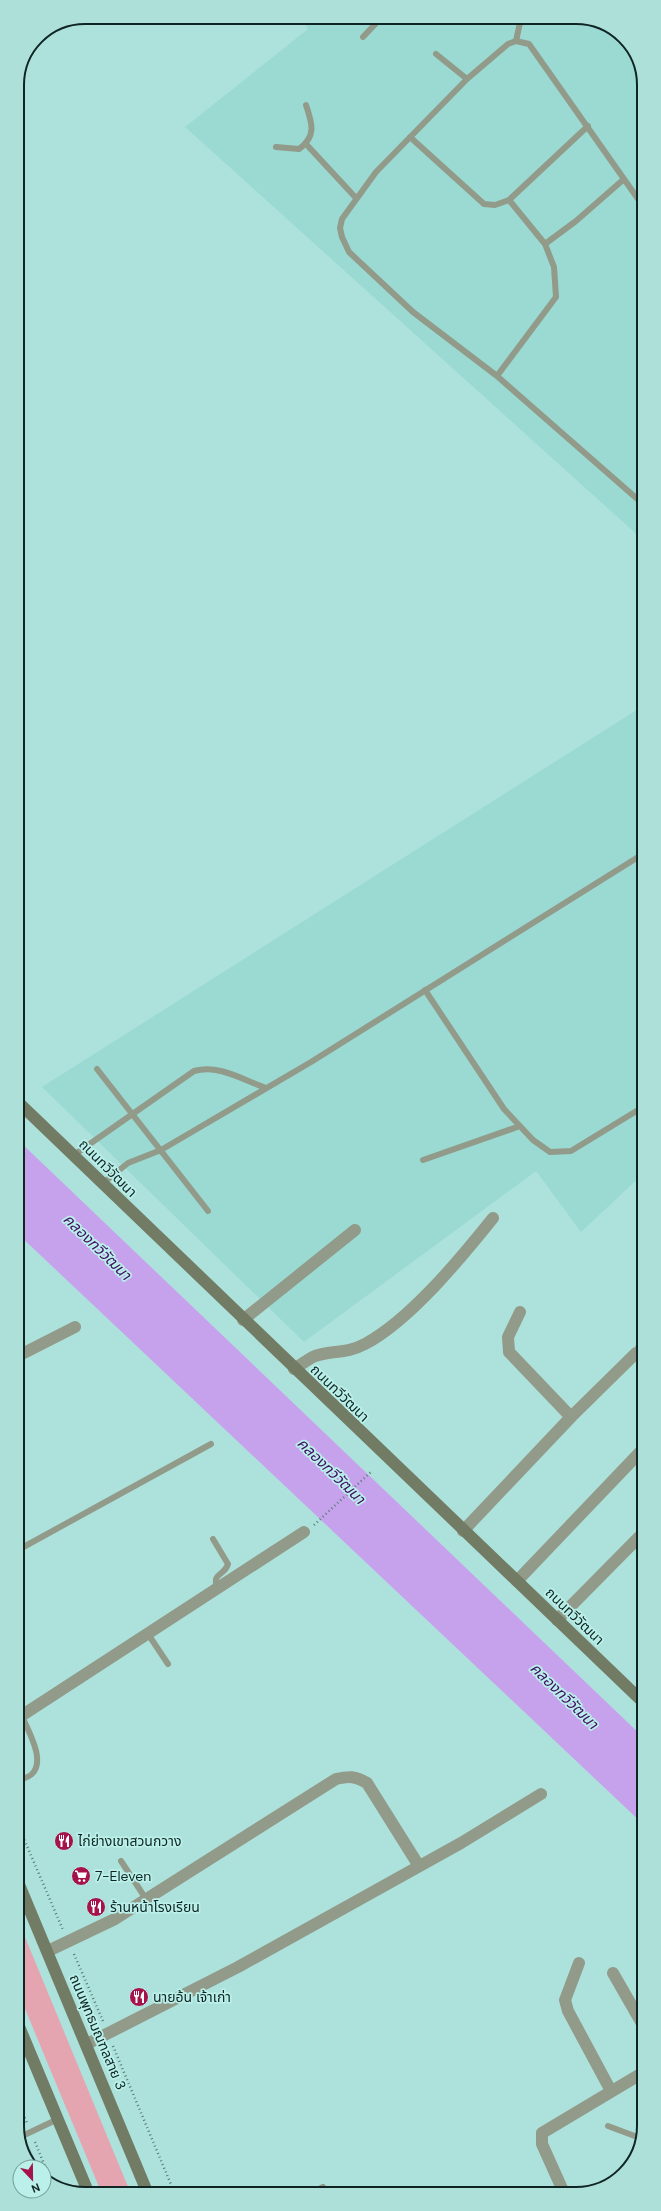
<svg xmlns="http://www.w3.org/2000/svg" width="661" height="2211" viewBox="0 0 661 2211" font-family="'DM Sans','Noto Sans Thai',sans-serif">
	<rect width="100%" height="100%" fill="#ade2dc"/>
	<path fill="#9adad2" d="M580,17L621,34L643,72V540L185,127L308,29L303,20Z
		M643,706V1174L581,1232L536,1171L304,1342L42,1087Z
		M18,2119L38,2167H34L18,2139Z"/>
	<path fill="#e4a5b1" d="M18,1920L131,2194H102L18,1992Z"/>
	<path fill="#c7a2ec" d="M18,1140L644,1738V1825L18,1234Z"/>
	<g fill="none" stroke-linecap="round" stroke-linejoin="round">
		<path stroke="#587c78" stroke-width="2.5" stroke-dasharray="1 3" stroke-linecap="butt" d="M314,1525L372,1471
			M18,1825L63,1930
			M74,1954L103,2021
			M113,2046L175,2194
			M18,2103L27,2123
			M35,2142L51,2181"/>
		<path stroke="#929a89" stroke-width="6" d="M363,37L380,19
			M516,41L521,18
			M436,54L467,79
			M588,126L509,200L545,244L576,221L624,179
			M410,137L484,204L495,205L509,200
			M306,144L356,198
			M276,147L299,149C317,136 312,123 306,105
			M643,206L529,44L516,41L508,44L467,79L376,172L342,219L340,228L342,237L349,252L413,312L497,376L643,504
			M497,376L556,297L554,267L545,244
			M425,990L504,1109L533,1140L550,1152L571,1151L643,1107
			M97,1069L208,1211
			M74,1155L194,1071C219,1064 243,1080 266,1088
			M423,1160L520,1126
			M102,1184L128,1163L161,1150L311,1062L643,854
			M636,1353L643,1335
			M213,1539L228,1564C224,1577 212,1571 217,1589
			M18,1550L211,1444
			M148,1634L168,1664
			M18,1781C22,1779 29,1777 32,1774C46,1760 28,1731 22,1716
			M121,1861L146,1899
			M608,2126L640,2138
			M18,2138L58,2119
			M312,2193L323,2187"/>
		<path stroke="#929a89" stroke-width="12" d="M520,1312L508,1337L509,1352L571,1417
			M243,1320L355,1230
			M18,1356L75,1327
			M294,1369C301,1365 308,1359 315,1356C333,1350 346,1354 365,1344C410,1320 461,1258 493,1218
			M463,1531L571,1417L636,1353L643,1360
			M517,1581L644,1448
			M557,1620L644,1532
			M18,1718L304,1532
			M48,1951L115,1919L336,1779C349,1776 355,1776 367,1783L419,1866
			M579,1963L565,2000L568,2011L611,2091
			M613,1973L644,2027
			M87,2044L238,1967L461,1843L541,1794
			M564,2193L542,2144V2133L644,2072"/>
		<path stroke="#727c65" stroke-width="12" d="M18,1102L644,1703
			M18,1882L148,2194
			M18,2024L89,2194"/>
	</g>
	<defs>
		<g id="restaurant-disc" transform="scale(1)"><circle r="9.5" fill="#a6124a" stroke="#baf0e9"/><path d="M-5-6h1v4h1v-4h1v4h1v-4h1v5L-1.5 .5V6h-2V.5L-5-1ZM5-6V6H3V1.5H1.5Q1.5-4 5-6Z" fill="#fff"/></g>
		<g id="supermarket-disc" transform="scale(1)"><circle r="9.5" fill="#a6124a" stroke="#baf0e9"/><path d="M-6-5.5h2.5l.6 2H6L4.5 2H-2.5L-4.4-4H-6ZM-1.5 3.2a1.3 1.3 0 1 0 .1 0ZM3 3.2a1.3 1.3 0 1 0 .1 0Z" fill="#fff"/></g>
	</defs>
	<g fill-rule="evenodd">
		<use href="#restaurant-disc" x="64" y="1841"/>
		<use href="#supermarket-disc" x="81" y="1876"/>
		<use href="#restaurant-disc" x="96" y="1907"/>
		<use href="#restaurant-disc" x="139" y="1997"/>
	</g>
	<g text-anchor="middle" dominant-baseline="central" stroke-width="3.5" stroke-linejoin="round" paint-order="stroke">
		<g font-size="14" fill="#102523" stroke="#baf0e9">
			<text transform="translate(108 1168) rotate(45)">ถนนทวีวัฒนา</text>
			<text transform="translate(340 1393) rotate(44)">ถนนทวีวัฒนา</text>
			<text transform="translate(575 1616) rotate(44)">ถนนทวีวัฒนา</text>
			<text transform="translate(98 2032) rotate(67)">ถนนพุทธมณฑลสาย 3</text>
		</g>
		<g font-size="14" fill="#102523" stroke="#baf0e9" text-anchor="start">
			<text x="78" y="1841">ไก่ย่างเขาสวนกวาง</text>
			<text x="95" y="1876">7-Eleven</text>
			<text x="110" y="1907">ร้านหน้าโรงเรียน</text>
			<text x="153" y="1997">นายอ้น เจ้าเก่า</text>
		</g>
		<g font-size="15" font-style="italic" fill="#410c64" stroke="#baf0e9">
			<text transform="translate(97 1247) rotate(44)">คลองทวีวัฒนา</text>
			<text transform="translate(331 1471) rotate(44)">คลองทวีวัฒนา</text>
			<text transform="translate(564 1696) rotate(44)">คลองทวีวัฒนา</text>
		</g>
	</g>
	<path d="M0 0H661V2211H0ZM85 24H576A61 61 0 0 1 637 85V2126A61 61 0 0 1 576 2187H85A61 61 0 0 1 24 2126V85A61 61 0 0 1 85 24Z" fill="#ace0d9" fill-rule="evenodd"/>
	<path fill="none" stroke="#102523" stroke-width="2" d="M85 24H576A61 61 0 0 1 637 85V2126A61 61 0 0 1 576 2187H85A61 61 0 0 1 24 2126V85A61 61 0 0 1 85 24Z"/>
	<g transform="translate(32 2179) rotate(158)"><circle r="19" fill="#baf0e9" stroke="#769f9a"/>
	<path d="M0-3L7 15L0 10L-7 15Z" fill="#a6124a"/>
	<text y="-6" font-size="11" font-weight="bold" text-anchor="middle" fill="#102523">N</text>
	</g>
</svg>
